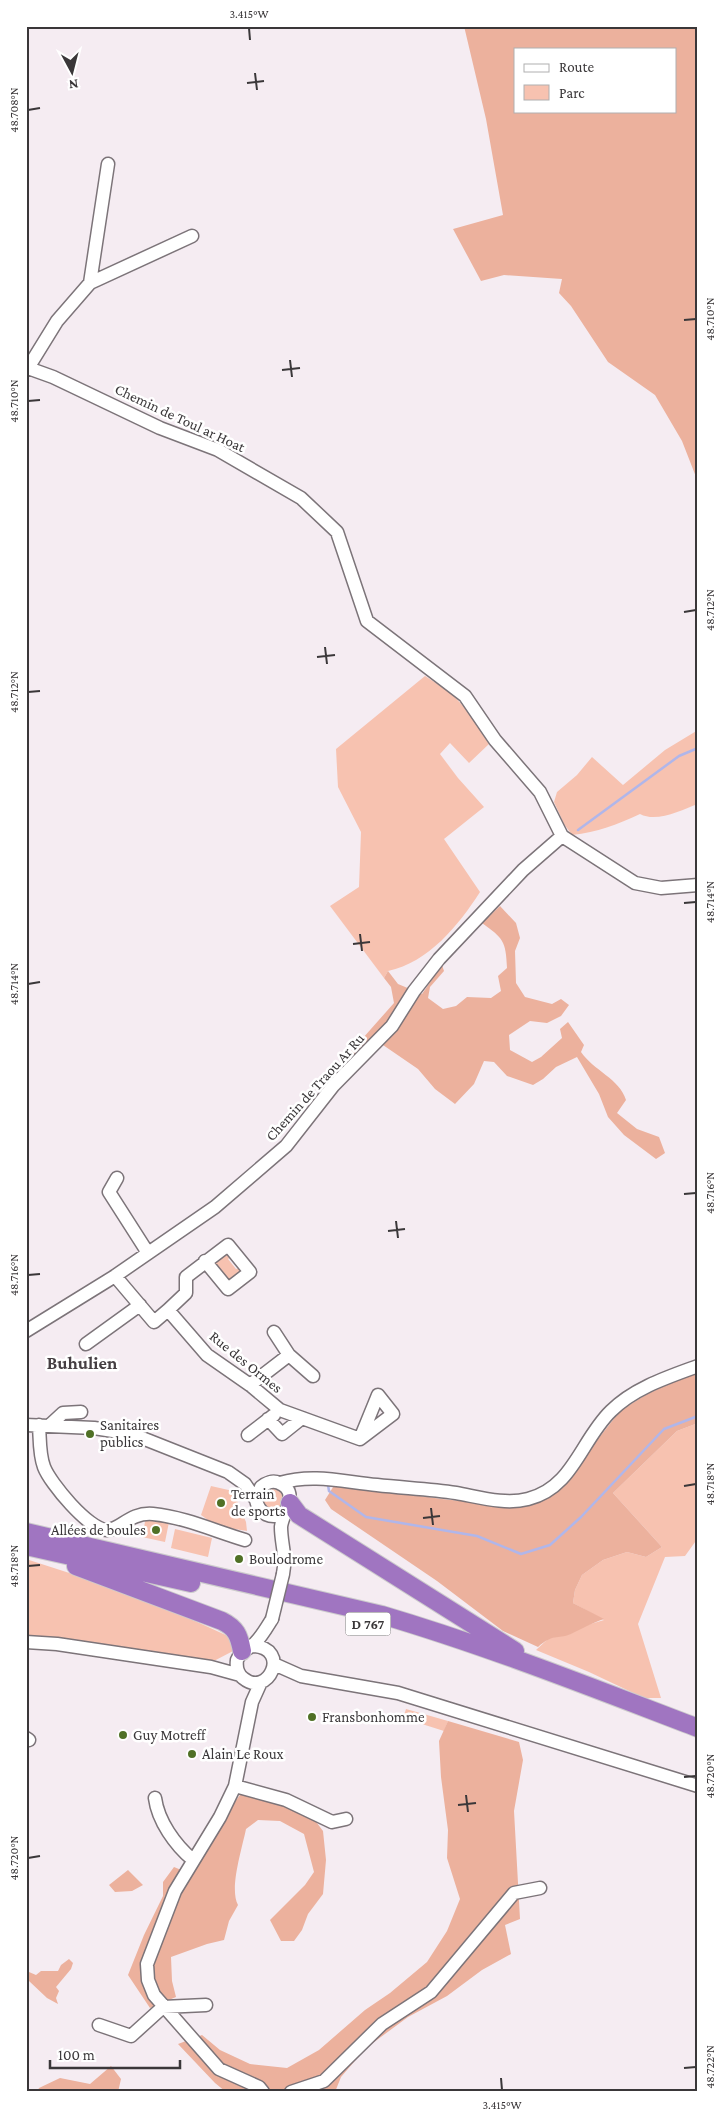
<svg xmlns="http://www.w3.org/2000/svg" width="724" height="2118" viewBox="0 0 724 2118" font-family="'Crimson Pro',serif">
	<rect width="100%" height="100%" fill="#f5ecf2"/>
	<path fill="#f7c2b0" d="M425,676L450,692L466,709L489,744L469,763L450,743L440,754L458,778L484,807L444,839L480,892C458,926 429,962 388,971L384,978L330,906L359,887L361,832L338,787L336,749Z
		M698,730V804C681,810 657,823 640,814C616,825 598,832 572,835L564,824L554,802L557,792L577,775L592,757L623,785L665,750Z
		M225,1251L233,1255L228,1259L236,1269L242,1267L241,1273L230,1282L212,1265Z
		M698,1423V1538L685,1556L665,1557L638,1624L661,1698H644L589,1672L536,1650L549,1638L570,1634L584,1626L604,1620L573,1603L575,1590L582,1575L603,1560L627,1552L646,1557L662,1547L613,1493L677,1431Z
		M211,1486L233,1491L246,1522L247,1531L216,1526L201,1515Z
		M263 1499a10 10 0 1 1 20 0a10 10 0 1 1-20 0Z
		M146,1517L169,1522L165,1542L142,1537Z
		M175,1529L212,1538L208,1557L171,1548Z
		M26,1559L91,1580L182,1615L230,1637L235,1650L212,1662L26,1635Z
		M406,1709L448,1721L444,1731L403,1718Z"/>
	<path fill="#ecb19d" fill-rule="evenodd" d="M464,26H698V482L682,441L655,395L608,362L571,306L559,293L562,279L504,275L481,281L453,229L503,215L486,119ZM515,49H675V111H515Z
		M500,906L516,923L520,938L515,951L516,983L525,997L552,1004L561,999L569,1005L561,1016L547,1023L530,1021L509,1035L510,1050L532,1062L541,1057L562,1038L560,1029L568,1022L584,1045L581,1052C593,1070 620,1079 626,1100L617,1113L637,1129L659,1137L665,1153L656,1159L624,1135L608,1117L599,1094L577,1057L556,1067L543,1079L533,1085L507,1076L494,1062L484,1061L474,1084L455,1104L435,1089L418,1069L383,1045L371,1057L347,1056L394,1003L391,987L384,978L388,971L398,984L422,994L442,965L444,971L430,987L428,998L443,1009L456,1006L467,997L491,998L501,991L498,976L507,968C506,941 503,938 482,923Z
		M698,1371V1423L677,1431L613,1493L662,1547L646,1557L627,1552L603,1560L582,1575L575,1590L573,1603L604,1619C592,1623 583,1628 571,1634C556,1640 554,1633 538,1647L503,1631L437,1581L331,1509L325,1500L335,1484L442,1499L519,1507L557,1491L620,1411L647,1394Z
		M448,1721L519,1742L523,1760L514,1811L520,1919L505,1925L511,1954L482,1970L447,1996L408,2017L366,2048L341,2077L335,2092H226L215,2083L178,2044L202,2035L220,2050L250,2064L287,2068L319,2050L365,2010L390,1993L427,1962L447,1931L460,1899L447,1858L448,1830L441,1777L439,1741Z
		M242,1792L285,1804L314,1819L323,1831L326,1860L323,1894L308,1914L302,1930L294,1941H281L270,1920L305,1885L314,1872L304,1834L280,1821L258,1820L246,1829C242,1849 229,1889 238,1905L229,1921L224,1940L207,1944L171,1957L172,1981L176,1997L150,2008L128,1975L144,1935L163,1896V1882L174,1867L191,1874L225,1816Z
		M128,1870L143,1885L132,1891L115,1892L109,1885Z
		M69,1959L73,1963L71,1969L56,1987L59,1991L56,1998L58,2004L47,1998L29,1981V1972L36,1975L41,1971H58L61,1965Z
		M111,2066L121,2079L118,2092H37L39,2088L60,2078L90,2084Z"/>
	<g fill="none" stroke-linecap="round" stroke-linejoin="round">
		<path stroke="#b0b6ea" stroke-width="2.5" d="M578,830L679,756L698,748
			M328,1485L329,1491L366,1517L477,1536L521,1554L550,1545L581,1517L664,1429L698,1416"/>
		<g stroke="#7c7479" stroke-width="15">
			<path id="minor" d="M90,283L192,236
				M28,368L57,321L90,283L108,164
				M26,370L28,368L53,377L160,428L218,450L301,498L337,532L367,621L465,696L495,740L540,792L562,836
				M562,836L635,883L661,888L698,885
				M117,1178L109,1192L148,1253
				M115,1276L154,1322L168,1310L207,1355L250,1385L280,1410L360,1439L378,1395L393,1414L360,1439
				M168,1310L186,1293V1277L228,1245L250,1272L228,1289L205,1261
				M26,1331L115,1276L215,1207L286,1146L333,1086L392,1026L414,991L439,959L523,870L562,836
				M274,1332L289,1355L313,1376
				M86,1344L140,1305
				M250,1385L289,1355
				M268,1419L282,1434L302,1418
				M26,1425L94,1428L132,1434L228,1472L245,1484L256,1500
				M39,1425C40,1438 39,1454 44,1467C50,1483 89,1530 107,1530C121,1530 129,1512 153,1514C184,1517 215,1531 245,1540
				M50,1425L63,1413L81,1412
				M248,1435L274,1415
				M280,1483C313,1473 344,1482 377,1485C403,1488 430,1489 456,1493C479,1497 505,1505 528,1499C573,1488 581,1440 611,1411C634,1388 668,1377 698,1366
				M283,1574C284,1568 285,1561 284,1555C283,1545 281,1537 281,1527C282,1513 301,1492 279,1483C273,1480 266,1483 261,1487L256,1500C259,1514 271,1520 284,1513
				M26,1642L57,1644L211,1667L240,1675
				M253,1646C292,1648 268,1699 243,1678C238,1674 236,1667 237,1660C241,1650 248,1650 255,1643C262,1636 267,1627 272,1619
				M274,1664L301,1676L398,1693L698,1786
				M261,1682L252,1702L235,1786L220,1817L175,1891L147,1964L148,1980L154,1995L219,2069L259,2087L263,2092
				M26,1738L29,1740
				M235,1786L286,1800L332,1822L346,1819
				M155,1798C158,1821 175,1845 193,1860
				M99,2025L131,2036L163,2007L206,2005
				M291,2092L324,2081L382,2024L431,1992L514,1893L540,1888"/>
		</g>
		<g stroke="#cccbcc" stroke-width="20">
			<path id="highway" d="M290,1503L299,1515L515,1651
				M26,1532L382,1615C490,1647 593,1688 698,1728
				M26,1546L191,1583
				M76,1566L222,1621C236,1628 239,1635 242,1651"/>
		</g>
		<use href="#minor" stroke="#fff" stroke-width="12"/>
		<use href="#highway" stroke="#a075c1" stroke-width="18"/>
		<g stroke="#7c7479" stroke-width="15" stroke-linecap="butt">
			<path id="minor-bridge" d="M272,1619L283,1574"/>
		</g>
		<use href="#minor-bridge" stroke="#fff" stroke-width="12"/>
	</g>
	<path fill="none" stroke="#3a3739" stroke-width="2" d="M249,28L250,40M255,73L257,90M247,83L264,81M28,110L40,108M684,320L696,319M290,360L292,377M282,370L300,368M28,401L40,400M684,612L696,610M325,647L327,664M317,657L335,655M28,692L40,691M684,903L696,902M360,934L362,951M353,944L370,942M28,984L40,982M684,1194L696,1193M396,1221L398,1238M388,1231L405,1229M28,1275L40,1274M684,1486L696,1484M431,1508L433,1525M423,1518L440,1516M28,1566L40,1565M684,1777L696,1776M466,1795L468,1812M458,1805L476,1803M28,1858L40,1856M684,2068L696,2067M501,2078L502,2090"/>
	<g fill="#507026" stroke="#fff" stroke-width="2">
		<circle cx="90" cy="1434" r="5"/>
		<circle cx="221" cy="1503" r="5"/>
		<circle cx="156" cy="1530" r="5"/>
		<circle cx="239" cy="1559" r="5"/>
		<circle cx="312" cy="1717" r="5"/>
		<circle cx="123" cy="1735" r="5"/>
		<circle cx="192" cy="1754" r="5"/>
	</g>
	<g text-anchor="middle" dominant-baseline="central" stroke-width="5" stroke-linejoin="round" paint-order="stroke">
		<rect fill="#fff" stroke="#757374" stroke-width="1" x="345.5" y="1612.5" width="45" height="23" rx="4"/>
		<g font-size="14" font-weight="bold" fill="#3a3739">
			<text x="368" y="1624">D 767</text>
		</g>
		<g font-size="15" fill="#3a3739" stroke="#fff">
			<text transform="translate(180 418) rotate(25)">Chemin de Toul ar Hoat</text>
			<text transform="translate(315 1087) rotate(-48)">Chemin de Traou Ar Ru</text>
			<text transform="translate(246 1362) rotate(39)">Rue des Ormes</text>
		</g>
		<g font-size="15" fill="#3a3739" stroke="#fff" text-anchor="start">
			<text x="100" y="1425">Sanitaires<tspan x="100" dy="17">publics</tspan></text>
			<text x="231" y="1494">Terrain<tspan x="231" dy="17">de sports</tspan></text>
			<text x="146" y="1530" text-anchor="end">Allées de boules</text>
			<text x="249" y="1559">Boulodrome</text>
			<text x="322" y="1717">Fransbonhomme</text>
			<text x="133" y="1735">Guy Motreff</text>
			<text x="202" y="1754">Alain Le Roux</text>
		</g>
		<g font-size="18" font-weight="bold" fill="#453e42" stroke="#fff">
			<text x="82" y="1363">Buhulien</text>
		</g>
	</g>
	<rect width="724" height="2118" fill="none" stroke="#ffffff" stroke-width="55"/>
	<rect x="514" y="48" width="162" height="65" fill="#ffffff" stroke="#b0afb0"/>
	<rect x="524" y="64" width="25" height="8" fill="#ffffff" stroke="#b0afb0"/>
	<text x="559" y="72" font-size="15" fill="#3a3739">Route</text>
	<rect x="524" y="85" width="25" height="15" fill="#f7c2b0" stroke="#b0afb0"/>
	<text x="559" y="98" font-size="15" fill="#3a3739">Parc</text>
	<g transform="translate(72 72) rotate(173)" stroke="#ffffff" stroke-width="4" paint-order="stroke">
	<path d="M0-4L9 19L0 12L-9 19Z" fill="#3a3739"/>
	<text y="-8" font-size="14" font-weight="bold" text-anchor="middle" fill="#3a3739">N</text>
	</g>
	<path d="M50 2060v8h130v-8" fill="none" stroke="#3a3739" stroke-width="2.5"/>
	<text x="58" y="2060" font-size="15" fill="#3a3739" stroke="#ffffff" stroke-width="4" paint-order="stroke">100 m</text>
	<rect x="28" y="28" width="668" height="2062" fill="none" stroke="#3a3739" stroke-width="2"/>
	<g font-size="12" text-anchor="middle" fill="#3a3739">
		<text x="249" y="18">3.415°W</text>
		<text transform="translate(14 110) rotate(-90)" y="4">48.708°N</text>
		<text transform="translate(710 319) rotate(-90)" y="4">48.710°N</text>
		<text transform="translate(14 401) rotate(-90)" y="4">48.710°N</text>
		<text transform="translate(710 610) rotate(-90)" y="4">48.712°N</text>
		<text transform="translate(14 692) rotate(-90)" y="4">48.712°N</text>
		<text transform="translate(710 902) rotate(-90)" y="4">48.714°N</text>
		<text transform="translate(14 984) rotate(-90)" y="4">48.714°N</text>
		<text transform="translate(710 1193) rotate(-90)" y="4">48.716°N</text>
		<text transform="translate(14 1275) rotate(-90)" y="4">48.716°N</text>
		<text transform="translate(710 1484) rotate(-90)" y="4">48.718°N</text>
		<text transform="translate(14 1566) rotate(-90)" y="4">48.718°N</text>
		<text transform="translate(710 1776) rotate(-90)" y="4">48.720°N</text>
		<text transform="translate(14 1858) rotate(-90)" y="4">48.720°N</text>
		<text transform="translate(710 2067) rotate(-90)" y="4">48.722°N</text>
		<text x="502" y="2109">3.415°W</text>
	</g>
</svg>
